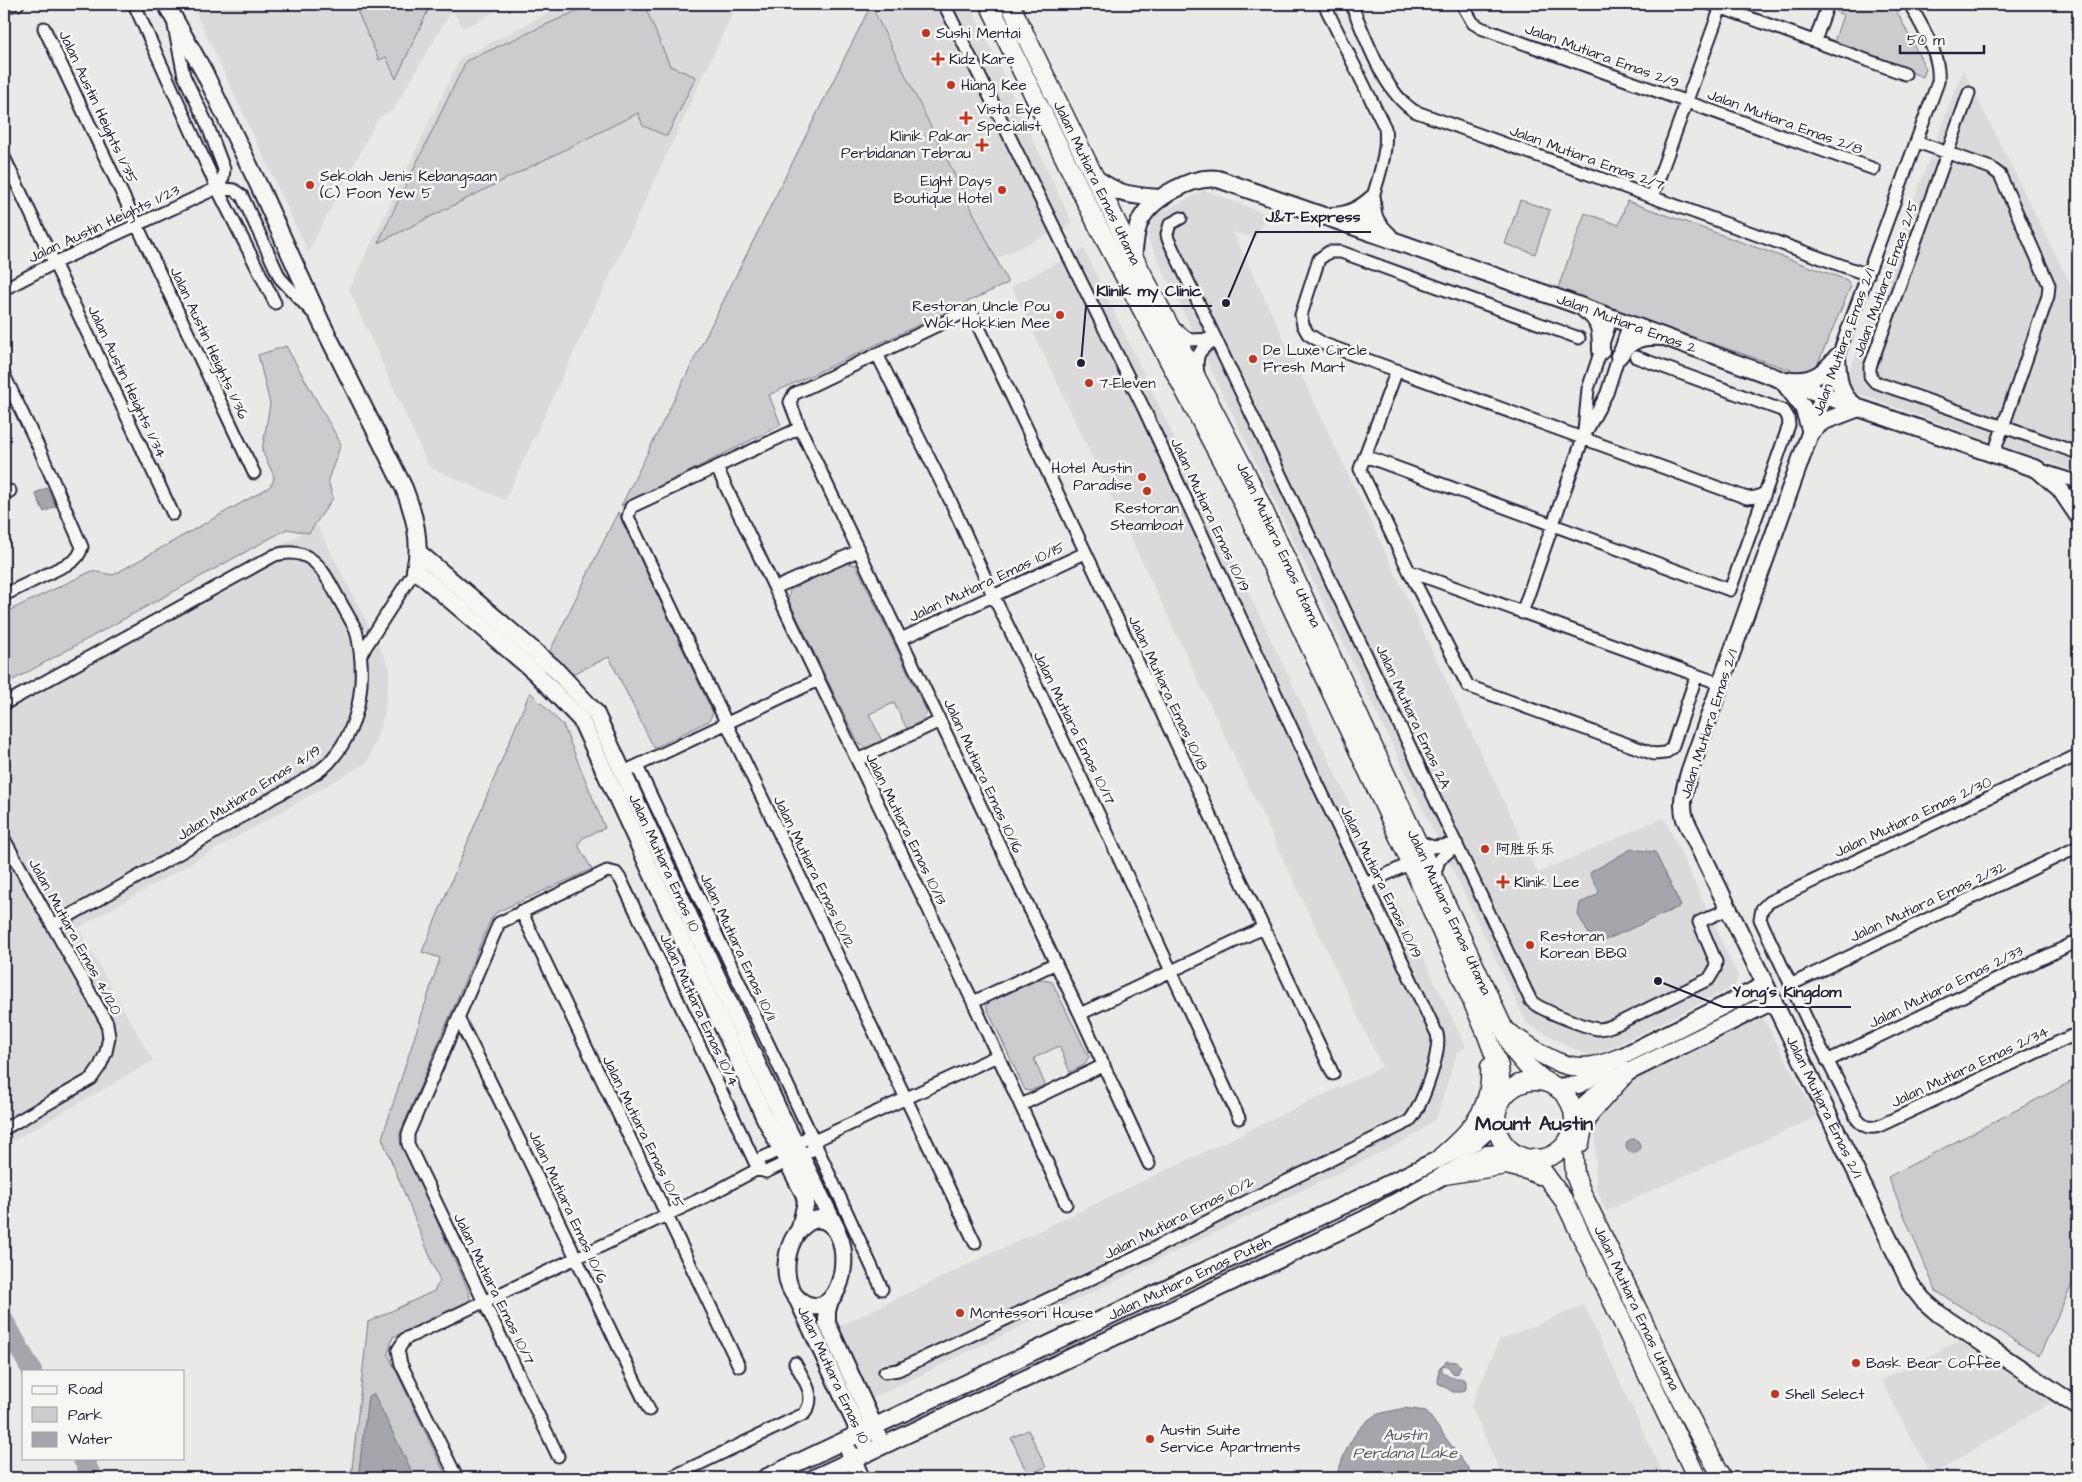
<svg xmlns="http://www.w3.org/2000/svg" width="2082" height="1482" viewBox="0 0 2082 1482" font-family="'Architects Daughter','LXGW WenKai TC',sans-serif">
	<rect width="100%" height="100%" fill="#e9e9e7"/>
	<filter id="ink" filterUnits="userSpaceOnUse"><feTurbulence type="fractalNoise" baseFrequency=".02" numOctaves="2"/><feDisplacementMap in="SourceGraphic" scale="10" xChannelSelector="R" yChannelSelector="G"/><feConvolveMatrix kernelMatrix="1 2 1 2 8 2 1 2 1" color-interpolation-filters="sRGB"/></filter>
	<g filter="url(#ink)">
		<path fill="#dadada" d="M192,4H511L463,28L452,10L393,110L378,118L308,252Z
			M566,4H737L505,500L429,467L349,290L460,58Z
			M872,4H970L1072,223L996,259Z
			M1963,69L2078,300V473L1853,392L1847,378Z
			M1205,190L1266,214L1256,239L1233,232L1538,873L1664,817L1738,976L1735,986L1591,1058L1527,1024L1147,237L1153,216Z
			M1084,249L1466,1047L1457,1052L1436,1119L1409,1139L871,1399L837,1327L1382,1067L1011,286Z
			M317,525L390,668L384,715L368,762L78,928L153,1061L4,1146V696Z
			M1763,1018L1817,1117L1606,1211L1596,1187L1595,1117L1641,1070Z
			M1584,1305L1665,1478H1503L1471,1406L1499,1340Z
			M1959,1341L2053,1401L1931,1476L1881,1380Z"/>
		<path fill="#ccccce" stroke="#777784" d="M354,4H431L396,79L386,57L379,60Z
			M592,4H644L670,66L696,77L667,136L643,126L638,113L378,243L466,61Z
			M1840,4H1893L1926,69L1923,77L1834,42L1843,15L1836,12Z
			M871,5L1008,283L769,395L781,425L621,506Z
			M1520,200L1550,210L1535,254L1505,244Z
			M1627,201L1847,280L1851,286L1816,368L1802,374L1557,291L1585,213L1619,225Z
			M286,346L341,444L328,480L333,498L309,533L287,529L4,685V613L92,571L113,575L268,488L273,482L274,476L262,451L270,404L258,355Z
			M618,512L713,713L709,721L654,748L609,657L568,676L549,653Z
			M845,563L856,565L927,712L923,720L907,729L894,703L869,714L882,741L867,748L858,743L788,599L790,590Z
			M530,692L563,725L605,828L583,838L579,843V847L592,869L497,912L491,919L400,1133V1140L469,1292L470,1298L468,1302L393,1337L388,1354L447,1478H351L368,1322L434,1291L440,1281L382,1138L440,958L422,952Z
			M1040,979L1052,982L1089,1057L1084,1065L1070,1072L1059,1046L1034,1058L1045,1085L1029,1091L1025,1090L986,1006L990,1002Z
			M2078,1078V1272L2039,1356L1936,1291L1888,1177Z
			M1028,1430L1046,1467L1028,1475L1011,1438Z"/>
		<path fill="#a5a5ac" stroke="#71717f" d="M47,488L56,506L44,512L35,493Z
			M1631,849L1655,852L1681,906L1597,944L1594,943L1578,915L1580,903L1597,895L1599,891L1590,875L1591,872Z
			M1626 1146a7 7 0 1 1 14 0a7 7 0 1 1-14 0Z
			M1447,1361L1457,1362L1461,1366L1457,1374L1452,1373L1450,1368L1445,1365L1442,1366V1371C1448,1377 1452,1379 1461,1378L1466,1381V1389L1463,1392H1453L1438,1383L1439,1368Z
			M374,1394L415,1478H358L368,1396Z
			M1404,1408L1426,1411L1475,1478H1336C1343,1456 1351,1433 1371,1418C1378,1412 1395,1411 1404,1408Z"/>
		<g fill="none" stroke-linecap="round" stroke-linejoin="round">
			<path stroke="#a5a5ac" stroke-width="20" d="M4,1321L32,1371
				M82,1458L93,1478"/>
			<g stroke="#22223b" stroke-width="15">
				<path id="street" d="M134,4L217,188L275,303
					M1324,4L1385,128C1389,158 1371,199 1363,228
					M1351,4C1367,39 1382,90 1414,111L1868,275
					M1462,4L1473,23L1481,28L1874,169
					M1711,4L1905,74
					M4,7L18,4
					M174,26L184,76L207,124L224,169L223,178L217,188
					M44,28L254,473
					M1815,41L1828,4
					M1969,93L1870,367V376L1875,382L2078,453
					M1917,142L1991,168L2000,175L2049,285L2048,296L1994,453
					M4,157L173,514
					M217,188L234,190L242,196L280,278L313,313
					M1652,197L1722,4
					M1181,218L1170,224L1167,234L1168,239L1531,1001C1540,1010 1585,1027 1598,1029C1605,1029 1611,1026 1617,1024L1709,979L1715,969L1716,962L1699,922L1728,909
					M4,289L54,263L217,188
					M1174,328L1190,340L1215,339
					M1579,338L1341,252H1329L1319,259L1301,315L1303,325L1308,334L1324,344L1747,498L1756,497L1765,493L1789,425L1788,417L1784,411L1636,357
					M877,354L951,502L993,595L1098,813L1239,1118
					M1397,370L1360,469L1409,571L1468,686L1654,754L1665,753L1672,748L1696,677
					M1198,374C1195,353 1199,351 1215,339
					M4,375L39,448L82,547C80,555 77,559 70,563L4,595
					M1824,394L1938,82C1941,54 1922,28 1910,4
					M800,428L631,507L628,517L975,1243
					M1584,431L1588,389L1612,317
					M1365,456L1730,590L1765,493
					M717,468L973,1002L1066,1204
					M2044,471L2078,482
					M4,494L10,491
					M1409,571L1721,684
					M775,588L858,551
					M1522,613L1583,438L1607,393L1629,323
					M901,639L1085,553
					M361,654L415,570
					M4,704L275,555C309,546 321,566 335,592C342,605 349,617 356,630C367,674 362,724 332,759C321,774 286,790 269,800C198,844 125,884 53,925
					M2078,755L1769,902L1762,909L1760,919L1809,1024L1857,1119C1863,1127 1869,1129 1879,1126L2078,1033
					M857,760L940,721
					M637,766L814,1141L882,1289
					M630,769L818,680
					M4,839L107,1023L109,1037L106,1052L100,1066L91,1079L4,1129
					M1417,841L1433,847L1457,844
					M1434,877L1439,860L1455,846
					M1366,884L1411,863
					M521,911L739,1366
					M1790,985L2078,847
					M973,1002L1056,963
					M1080,1014L1263,928
					M458,1018C525,1147 585,1279 649,1410
					M1827,1061L2078,941
					M1021,1105L1104,1065
					M1149,1164L1080,1014L800,428L790,402L794,394L963,313L969,312L974,317L1333,1074
					M758,1169L760,1159L806,1138L814,1141L997,1056
					M885,1372L898,1370L1137,1257L1283,1183L1408,1122C1421,1111 1442,1050 1437,1034L1312,772L1144,409L944,4
					M558,1456L408,1144V1134L499,923L607,871L616,873L621,880L758,1169
					M457,1478L401,1364L398,1350L405,1339L713,1193L758,1169L766,1172L812,1150L814,1141
					M670,1478L804,1414C818,1397 804,1380 795,1363"/>
			</g>
			<g stroke="#22223b" stroke-width="20">
				<g id="secondary">
					<path d="M166,4L204,72L260,188L321,322L404,488C414,514 422,542 415,570L536,673L581,720L764,1116L804,1194L806,1202L800,1228"/>
					<path d="M1094,177C1119,195 1128,195 1158,198"/>
					<path d="M1372,199C1372,218 1375,223 1389,236"/>
					<path d="M1330,216C1348,216 1359,210 1372,199"/>
					<path id="s1" d="M1133,256C1135,245 1135,232 1140,221C1151,198 1193,175 1218,179L1569,302L1859,408L2037,469L2060,489L2078,516"/>
					<path d="M1585,310C1601,319 1601,334 1601,351"/>
					<path d="M1619,356C1630,339 1641,336 1661,337"/>
					<path d="M1837,357C1838,374 1838,396 1855,405"/>
					<path d="M1782,380L1803,407L1811,432"/>
					<path d="M1793,380C1813,382 1825,372 1837,357"/>
					<path id="s2" d="M1824,394L1690,770C1685,787 1680,801 1685,819L1911,1285L1923,1300L1939,1314L2078,1407"/>
					<path d="M1811,432L1822,422L1859,408"/>
					<path id="s3" d="M418,552L553,667L595,712L779,1111L837,1230"/>
					<path d="M1556,1087L1578,1085L1586,1081L1619,1058L1765,985"/>
					<path d="M1574,1118L1585,1104L1612,1080L1773,1001"/>
					<path d="M819,1219C857,1225 847,1311 813,1306C772,1300 782,1223 819,1219Z"/>
					<path d="M797,1298L864,1442"/>
					<path d="M830,1300L827,1311V1323L878,1435"/>
					<path d="M849,1451L861,1478"/>
					<path id="s4" d="M765,1478L1357,1199L1476,1141L1487,1131L1496,1118"/>
					<path d="M814,1478L1365,1219L1468,1162L1487,1154L1514,1152"/>
				</g>
			</g>
			<g stroke="#22223b" stroke-width="21">
				<g id="primary">
					<path d="M989,4L1098,226L1233,482L1411,863L1485,1030L1499,1067L1502,1099"/>
					<path id="s5" d="M1010,4L1133,256L1248,477L1514,1051L1527,1066L1547,1083"/>
					<path d="M1505,1031C1547,1056 1568,1081 1619,1058"/>
					<circle cx="1535" cy="1120" r="39"/>
					<path id="s6" d="M1572,1132L1575,1175L1583,1196C1630,1289 1670,1387 1723,1478"/>
					<path d="M1580,1143L1583,1128L1590,1113L1627,1072"/>
					<path d="M1441,1157C1470,1131 1493,1110 1490,1067"/>
					<path d="M1533,1158L1565,1202L1697,1478"/>
					<path d="M1445,1175L1506,1165L1527,1170L1539,1175"/>
				</g>
			</g>
			<use href="#street" stroke="#f6f6f2" stroke-width="11"/>
			<use href="#secondary" stroke="#f6f6f2" stroke-width="16"/>
			<use href="#primary" stroke="#f6f6f2" stroke-width="18"/>
		</g>
	</g>
	<g fill="#c8321e" stroke="#f6f6f2" stroke-width="2">
		<circle cx="926" cy="33" r="5"/>
		<path d="M935.5 51.5h5v5h5v5h-5v5h-5v-5h-5v-5h5z"/>
		<circle cx="951" cy="85" r="5"/>
		<path d="M963.5 110.5h5v5h5v5h-5v5h-5v-5h-5v-5h5z"/>
		<path d="M979.5 137.5h5v5h5v5h-5v5h-5v-5h-5v-5h5z"/>
		<circle cx="310" cy="185" r="5"/>
		<circle cx="1002" cy="190" r="5"/>
		<circle cx="1060" cy="315" r="5"/>
		<circle cx="1253" cy="359" r="5"/>
		<circle cx="1089" cy="383" r="5"/>
		<circle cx="1142" cy="477" r="5"/>
		<circle cx="1147" cy="491" r="5"/>
		<circle cx="1485" cy="849" r="5"/>
		<path d="M1500.5 874.5h5v5h5v5h-5v5h-5v-5h-5v-5h5z"/>
		<circle cx="1530" cy="945" r="5"/>
		<circle cx="960" cy="1313" r="5"/>
		<circle cx="1856" cy="1363" r="5"/>
		<circle cx="1775" cy="1394" r="5"/>
		<circle cx="1150" cy="1439" r="5"/>
	</g>
	<g text-anchor="middle" dominant-baseline="central" stroke-width="5" stroke-linejoin="round" paint-order="stroke">
		<g font-size="15" fill="#22223b" stroke="#f6f6f2" text-anchor="start">
			<text x="936" y="33">Sushi Mentai</text>
			<text x="949" y="59">Kidz Kare</text>
			<text x="961" y="85">Hiang Kee</text>
			<text x="977" y="109">Vista Eye<tspan x="977" dy="17">Specialist</tspan></text>
			<text x="971" y="136" text-anchor="end">Klinik Pakar<tspan x="971" dy="17">Perbidanan Tebrau</tspan></text>
			<text x="320" y="176">Sekolah Jenis Kebangsaan<tspan x="320" dy="17">(C) Foon Yew 5</tspan></text>
			<text x="992" y="181" text-anchor="end">Eight Days<tspan x="992" dy="17">Boutique Hotel</tspan></text>
			<text x="1050" y="306" text-anchor="end">Restoran Uncle Pou<tspan x="1050" dy="17">Wok Hokkien Mee</tspan></text>
			<text x="1263" y="350">De Luxe Circle<tspan x="1263" dy="17">Fresh Mart</tspan></text>
			<text x="1099" y="383">7-Eleven</text>
			<text x="1132" y="468" text-anchor="end">Hotel Austin<tspan x="1132" dy="17">Paradise</tspan></text>
			<text x="1147" y="508" text-anchor="middle">Restoran<tspan x="1147" dy="17">Steamboat</tspan></text>
			<text x="1495" y="849">阿胜乐乐</text>
			<text x="1514" y="882">Klinik Lee</text>
			<text x="1540" y="936">Restoran<tspan x="1540" dy="17">Korean BBQ</tspan></text>
			<text x="970" y="1313">Montessori House</text>
			<text x="1866" y="1363">Bask Bear Coffee</text>
			<text x="1785" y="1394">Shell Select</text>
			<text x="1160" y="1430">Austin Suite<tspan x="1160" dy="17">Service Apartments</tspan></text>
		</g>
		<g font-size="15" fill="#22223b" stroke="#f6f6f2">
			<text transform="translate(1602 56) rotate(20)">Jalan Mutiara Emas 2/9</text>
			<text transform="translate(98 107) rotate(65)">Jalan Austin Heights 1/35</text>
			<text transform="translate(1785 122) rotate(20)">Jalan Mutiara Emas 2/8</text>
			<text transform="translate(1587 158) rotate(20)">Jalan Mutiara Emas 2/7</text>
			<text stroke="none"><textPath href="#s5" startOffset="199">Jalan Mutiara Emas Utama</textPath></text>
			<text transform="translate(104 224) rotate(-25)">Jalan Austin Heights 1/23</text>
			<text transform="translate(1886 279) rotate(-70)">Jalan Mutiara Emas 2/5</text>
			<text stroke="none"><textPath href="#s1" startOffset="562">Jalan Mutiara Emas 2</textPath></text>
			<text transform="translate(1844 342) rotate(-70)">Jalan Mutiara Emas 2/1</text>
			<text transform="translate(209 343) rotate(65)">Jalan Austin Heights 1/36</text>
			<text transform="translate(127 382) rotate(65)">Jalan Austin Heights 1/34</text>
			<text transform="translate(1210 515) rotate(65)">Jalan Mutiara Emas 10/19</text>
			<text stroke="none"><textPath href="#s5" startOffset="604">Jalan Mutiara Emas Utama</textPath></text>
			<text transform="translate(987 582) rotate(-25)">Jalan Mutiara Emas 10/15</text>
			<text transform="translate(1168 693) rotate(65)">Jalan Mutiara Emas 10/18</text>
			<text transform="translate(1413 717) rotate(65)">Jalan Mutiara Emas 2A</text>
			<text transform="translate(1709 724) rotate(-72)">Jalan Mutiara Emas 2/1</text>
			<text transform="translate(1074 728) rotate(64)">Jalan Mutiara Emas 10/17</text>
			<text transform="translate(983 776) rotate(65)">Jalan Mutiara Emas 10/16</text>
			<text transform="translate(249 793) rotate(-32)">Jalan Mutiara Emas 4/19</text>
			<text transform="translate(1913 817) rotate(-25)">Jalan Mutiara Emas 2/30</text>
			<text transform="translate(906 829) rotate(64)">Jalan Mutiara Emas 10/13</text>
			<text stroke="none"><textPath href="#s3" startOffset="405">Jalan Mutiara Emas 10</textPath></text>
			<text transform="translate(814 872) rotate(64)">Jalan Mutiara Emas 10/12</text>
			<text transform="translate(1381 882) rotate(64)">Jalan Mutiara Emas 10/19</text>
			<text transform="translate(1928 902) rotate(-25)">Jalan Mutiara Emas 2/32</text>
			<text stroke="none"><textPath href="#s5" startOffset="1009">Jalan Mutiara Emas Utama</textPath></text>
			<text transform="translate(75 937) rotate(61)">Jalan Mutiara Emas 4/120</text>
			<text transform="translate(738 947) rotate(65)">Jalan Mutiara Emas 10/11</text>
			<text transform="translate(1946 987) rotate(-26)">Jalan Mutiara Emas 2/33</text>
			<text transform="translate(699 1010) rotate(65)">Jalan Mutiara Emas 10/4</text>
			<text transform="translate(1970 1067) rotate(-25)">Jalan Mutiara Emas 2/34</text>
			<text stroke="none"><textPath href="#s2" startOffset="769">Jalan Mutiara Emas 2/1</textPath></text>
			<text transform="translate(643 1132) rotate(64)">Jalan Mutiara Emas 10/5</text>
			<text transform="translate(568 1207) rotate(65)">Jalan Mutiara Emas 10/6</text>
			<text transform="translate(1179 1218) rotate(-27)">Jalan Mutiara Emas 10/2</text>
			<text stroke="none"><textPath href="#s4" startOffset="469">Jalan Mutiara Emas Puteh</textPath></text>
			<text transform="translate(494 1289) rotate(64)">Jalan Mutiara Emas 10/7</text>
			<text stroke="none"><textPath href="#s6" startOffset="190">Jalan Mutiara Emas Utama</textPath></text>
			<text transform="translate(833 1375) rotate(65)">Jalan Mutiara Emas 10</text>
		</g>
		<g font-size="16" font-style="italic" fill="#565668" stroke="#f6f6f2">
			<text x="1405" y="1435">Austin<tspan x="1405" dy="18">Perdana Lake</tspan></text>
		</g>
		<g font-size="20" font-weight="bold" fill="#22223b" stroke="#f6f6f2">
			<text x="1534" y="1124">Mount Austin</text>
		</g>
	</g>
	<path fill="none" stroke="#22223b" stroke-width="2" d="M1226 303L1256 232H1371M1081 363L1086 306H1212M1658 981L1723 1007H1851"/>
	<g fill="#22223b" stroke="#f6f6f2" stroke-width="2">
		<circle cx="1226" cy="303" r="5"/>
		<circle cx="1081" cy="363" r="5"/>
		<circle cx="1658" cy="981" r="5"/>
	</g>
	<g font-size="16" text-anchor="middle" font-weight="bold" fill="#22223b" stroke="#f6f6f2" stroke-width="5" stroke-linejoin="round" paint-order="stroke">
		<text x="1313" y="222">J&amp;T Express</text>
		<text x="1149" y="296">Klinik my Clinic</text>
		<text x="1787" y="997">Yong's Kingdom</text>
	</g>
	<rect width="2082" height="1482" fill="none" stroke="#f6f6f2" stroke-width="20"/>
	<rect x="10" y="10" width="2062" height="1462" fill="none" stroke="#22223b" stroke-width="2" filter="url(#ink)"/>
	<rect x="22" y="1370" width="162" height="90" fill="#f6f6f2" stroke="#a1a1a9"/>
	<rect x="32" y="1386" width="25" height="8" fill="#f6f6f2" stroke="#a1a1a9"/>
	<text x="68" y="1394" font-size="15" fill="#22223b">Road</text>
	<rect x="32" y="1407" width="25" height="15" fill="#ccccce" stroke="#a1a1a9"/>
	<text x="68" y="1420" font-size="15" fill="#22223b">Park</text>
	<rect x="32" y="1432" width="25" height="15" fill="#a5a5ac" stroke="#a1a1a9"/>
	<text x="68" y="1444" font-size="15" fill="#22223b">Water</text>
	<path d="M1900 45v8h84v-8" fill="none" stroke="#22223b" stroke-width="2.5"/>
	<text x="1907" y="45" font-size="15" fill="#22223b" stroke="#f6f6f2" stroke-width="4" paint-order="stroke">50 m</text>
</svg>
